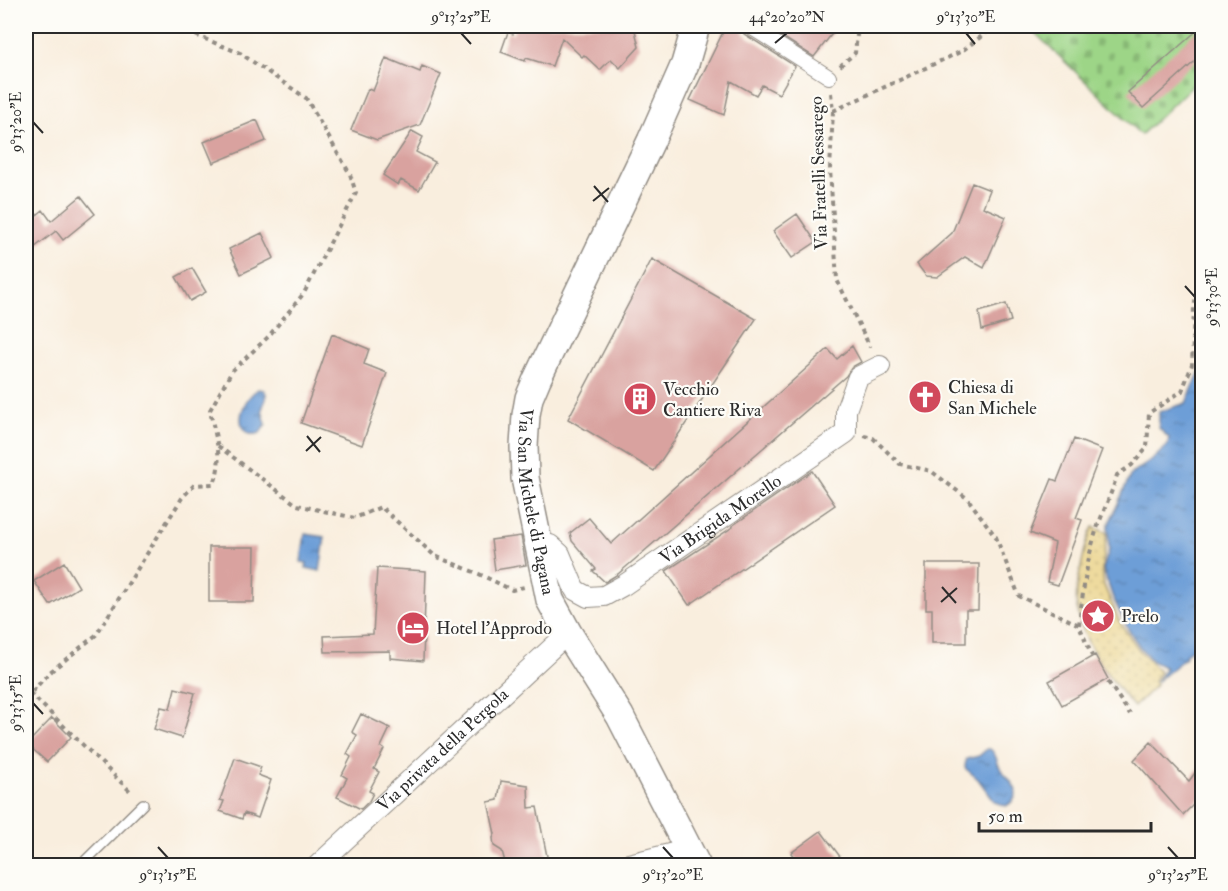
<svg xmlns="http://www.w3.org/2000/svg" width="1228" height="891" viewBox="0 0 1228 891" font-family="'IM FELL Double Pica',serif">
	<defs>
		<pattern id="sand-dots" width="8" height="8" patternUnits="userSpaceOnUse" patternTransform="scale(1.5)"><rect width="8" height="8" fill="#eeda9e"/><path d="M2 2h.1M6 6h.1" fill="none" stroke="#cb8" stroke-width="1.8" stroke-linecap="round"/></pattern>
		<pattern id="cemetery-stones" width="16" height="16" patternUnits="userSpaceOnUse" patternTransform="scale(1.5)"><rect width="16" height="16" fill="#9dd587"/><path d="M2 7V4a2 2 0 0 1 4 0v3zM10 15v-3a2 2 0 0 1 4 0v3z" fill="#87b775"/></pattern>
		<pattern id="water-ripples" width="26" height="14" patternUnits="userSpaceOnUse" patternTransform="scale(1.5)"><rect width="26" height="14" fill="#6d9ed7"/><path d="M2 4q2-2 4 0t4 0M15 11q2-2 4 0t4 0" fill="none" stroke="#5a81af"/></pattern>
	</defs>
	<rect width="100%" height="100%" fill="#fdfcf7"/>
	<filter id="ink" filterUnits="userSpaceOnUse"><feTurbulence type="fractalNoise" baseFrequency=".0167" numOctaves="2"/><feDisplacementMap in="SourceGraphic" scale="12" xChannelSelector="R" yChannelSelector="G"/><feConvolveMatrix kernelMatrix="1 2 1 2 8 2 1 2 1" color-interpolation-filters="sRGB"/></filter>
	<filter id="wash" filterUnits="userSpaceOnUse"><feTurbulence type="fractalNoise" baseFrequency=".008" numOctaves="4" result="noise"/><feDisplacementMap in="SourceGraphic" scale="24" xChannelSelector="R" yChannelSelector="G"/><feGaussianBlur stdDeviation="1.35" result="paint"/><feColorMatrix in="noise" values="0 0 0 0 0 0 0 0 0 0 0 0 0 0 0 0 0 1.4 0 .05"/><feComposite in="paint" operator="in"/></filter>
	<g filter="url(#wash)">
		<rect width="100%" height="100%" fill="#f9eede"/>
		<path fill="url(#sand-dots)" stroke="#8c8264" stroke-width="1.5" d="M1093,527L1107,533L1102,570L1104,585L1119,621L1140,651L1160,672L1154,681L1156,685L1134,707C1111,681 1085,647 1078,613C1074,597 1078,582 1081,567C1084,553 1086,540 1093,527Z"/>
		<path fill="url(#cemetery-stones)" stroke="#648059" stroke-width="1.5" d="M1037,26H1202V76L1141,135L1033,31Z"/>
		<path fill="url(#water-ripples)" stroke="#4c6481" stroke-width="1.5" d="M1202,344V644L1200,646L1196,645L1185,655L1186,657L1156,682L1166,668L1152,661L1140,647L1128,629L1113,598L1103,569L1109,550L1108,526L1131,474L1151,461L1168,445L1169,438L1159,428V412L1186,403L1201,369Z
			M258,389L264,390C270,398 263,402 262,410L266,424L260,433C243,439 238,422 243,409C246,400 251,394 258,389Z
			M305,534L325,537L320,571L306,568L307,563L301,562Z
			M987,749H990C996,753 996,759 999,766C1004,777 1030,792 1006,806L995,802L978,779L965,768L966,759L979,756Z"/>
		<g id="blocks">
			<path fill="#d9a29f" d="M515,26H634L639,47L620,68L611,59L600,70L584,55L582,57L562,38L552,66L526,58L525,61L501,52L508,32L513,34Z
				M726,26H740L744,34L795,66L779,94L762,85L756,95L731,81L724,115L690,100Z
				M765,26H838L814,57Z
				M1202,26L1203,54L1143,108L1128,92Z
				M386,58L420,72L422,66L441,74L420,125L377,140L351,130L368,89L373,91Z
				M257,120L266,141L213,163L204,142Z
				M412,131L423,137L416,152L435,162L419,190L401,180L398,185L383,175Z
				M972,183L990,190L983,207L1006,217L984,268L965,257L937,277L926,276L917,264L952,233Z
				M81,196L95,214L63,240L56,231L26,254V224L43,210L51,221Z
				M797,214L816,242L792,258L773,231Z
				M262,233L274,258L241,274L229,249Z
				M652,259L756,319L654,471L568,419Z
				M192,268L206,292L190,301L176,277Z
				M1006,304L1011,321L982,330L979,312Z
				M332,334L369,349L364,364L387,373L362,445L301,423Z
				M852,346L861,362L852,367L846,376L618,574L605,582L593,571L596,569L572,541L570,533L589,518L611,544L828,349L837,359Z
				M1074,439L1102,450L1076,518L1082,520L1058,585L1047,582L1055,543L1030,533L1052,479L1057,481Z
				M812,471L835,505L689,605L666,571L733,527L732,526Z
				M521,536L526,565L495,570L491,540Z
				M209,547H255L254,602H209Z
				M64,562L79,587L50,605L34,581Z
				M926,564H979L978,610H966V643H932V609H926Z
				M377,568L426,571L423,661L390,658V651L325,652L324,636L373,634Z
				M1095,655L1108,679L1062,705L1049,681Z
				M175,688L195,693L182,738L154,729L161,707L170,709Z
				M361,714L390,728L381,747L384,749L374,769L379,772L369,791L373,793L369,801L361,809L337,797L347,778L342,775L351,757L347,754L357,735L352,732Z
				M52,718L71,737L47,762L27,744Z
				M1151,742L1189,781L1203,762V795L1183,815L1134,760Z
				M235,758L261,767L258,775L271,780L258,818L244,813L242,819L220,811L224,801L220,800Z
				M501,781L528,785L529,808L537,807L549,866H506L502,851L494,846L493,838L495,834L488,802L498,800Z
				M821,831L847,866H800L791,853Z"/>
		</g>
	</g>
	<g filter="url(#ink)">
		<use href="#blocks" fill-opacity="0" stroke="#928c84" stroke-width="1.5"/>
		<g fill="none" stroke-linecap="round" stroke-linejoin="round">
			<g stroke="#928c84" stroke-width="12">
				<path id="service" d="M80,866L143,804"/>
			</g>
			<g stroke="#928c84" stroke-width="16">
				<path id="pedestrian" d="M749,26L829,77"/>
			</g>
			<g stroke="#928c84" stroke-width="22">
				<g id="minor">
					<path id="s1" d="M537,542L550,545L560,554L575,590L588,597L604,596L624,585L846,433V410L858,377L880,366"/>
					<path id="s2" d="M317,866L568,633"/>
					<path d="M621,866L690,849"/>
				</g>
			</g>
			<g stroke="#928c84" stroke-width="30">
				<g id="secondary">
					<path id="s3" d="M696,26L685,64L651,141L537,379L529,398L526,415L524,446L525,478L550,600L568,633L620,716L697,866"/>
				</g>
			</g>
			<path stroke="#928c84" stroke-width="4" stroke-dasharray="4.5 4.5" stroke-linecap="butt" d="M840,66L855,53L858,26
				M831,93L833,111L830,169L837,280L870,347
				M833,111L962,51L995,26
				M864,436L873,438L900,464L931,471L968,499L996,537L1019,596L1079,625L1092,656
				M218,446L297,505L355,518L381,507L435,556L479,574L512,590L524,587
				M1079,625C1083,591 1087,555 1099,523C1105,507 1112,492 1117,475L1132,465L1147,448L1149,413L1182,391L1192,365L1194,307L1202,271
				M1108,682L1130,714
				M30,693L132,793
				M26,698L50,672L96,635L182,498L194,485L214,484C224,457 215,438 210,410L232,371L268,337L304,293L356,193L350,174L306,98L240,53L175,27L167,26"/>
			<use href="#service" stroke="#fff" stroke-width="9"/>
			<use href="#pedestrian" stroke="#fff" stroke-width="14"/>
			<use href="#minor" stroke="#fff" stroke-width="20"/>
			<use href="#secondary" stroke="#fff" stroke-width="27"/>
		</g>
	</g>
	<path fill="none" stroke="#2b2b2b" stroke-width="2" d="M461,33L471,44M966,33L975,44M775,43L787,33M33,122L43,133M594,186L608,202M593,201L609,188M1185,286L1195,297M307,436L320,452M306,451L321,437M942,587L956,603M941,602L957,588M33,703L43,714M158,847L168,858M663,847L673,858M1168,847L1178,858"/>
	<defs>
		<g id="church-disc" transform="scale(1.725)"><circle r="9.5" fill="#d1495b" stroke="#fdfcf7"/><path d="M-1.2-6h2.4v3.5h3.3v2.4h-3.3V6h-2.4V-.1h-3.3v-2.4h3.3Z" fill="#fff"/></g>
		<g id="building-disc" transform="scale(1.725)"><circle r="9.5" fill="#d1495b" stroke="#fdfcf7"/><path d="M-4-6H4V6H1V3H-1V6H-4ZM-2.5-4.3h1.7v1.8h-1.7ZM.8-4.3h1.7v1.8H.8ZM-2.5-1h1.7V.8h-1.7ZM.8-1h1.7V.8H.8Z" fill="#fff"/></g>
		<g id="sight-disc" transform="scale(1.725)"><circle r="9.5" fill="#d1495b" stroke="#fdfcf7"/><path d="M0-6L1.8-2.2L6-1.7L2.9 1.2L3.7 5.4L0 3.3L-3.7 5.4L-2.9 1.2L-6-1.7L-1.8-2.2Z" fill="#fff"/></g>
		<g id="hotel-disc" transform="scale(1.725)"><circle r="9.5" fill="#d1495b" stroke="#fdfcf7"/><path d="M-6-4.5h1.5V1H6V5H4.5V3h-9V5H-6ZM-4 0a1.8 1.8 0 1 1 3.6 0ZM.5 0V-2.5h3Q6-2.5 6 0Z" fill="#fff"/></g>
	</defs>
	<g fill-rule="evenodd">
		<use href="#church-disc" x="925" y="397"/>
		<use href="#building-disc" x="640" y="399"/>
		<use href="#sight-disc" x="1098" y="616"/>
		<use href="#hotel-disc" x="413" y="628"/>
	</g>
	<g text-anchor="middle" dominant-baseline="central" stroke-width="4.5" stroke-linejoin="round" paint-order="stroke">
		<g font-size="18" fill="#2b2b2b" stroke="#fdfcf7">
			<text transform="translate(819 173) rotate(-92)">Via Fratelli Sessarego</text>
			<text stroke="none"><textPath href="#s3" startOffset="513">Via San Michele di Pagana</textPath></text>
			<text stroke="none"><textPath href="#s1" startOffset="236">Via Brigida Morello</textPath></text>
			<text stroke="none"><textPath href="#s2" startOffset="171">Via privata della Pergola</textPath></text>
		</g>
		<g font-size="18" fill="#2b2b2b" stroke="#fdfcf7" text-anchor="start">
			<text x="948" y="387">Chiesa di<tspan x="948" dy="21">San Michele</tspan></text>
			<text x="663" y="389">Vecchio<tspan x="663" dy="21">Cantiere Riva</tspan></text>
			<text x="1121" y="616">Prelo</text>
			<text x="436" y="628">Hotel l'Approdo</text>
		</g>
	</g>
	<rect width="1228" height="891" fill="none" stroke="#fdfcf7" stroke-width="66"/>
	<path d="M979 822v9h172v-9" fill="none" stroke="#2b2b2b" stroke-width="3"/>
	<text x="988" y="822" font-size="18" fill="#2b2b2b" stroke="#fdfcf7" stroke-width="4.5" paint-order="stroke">50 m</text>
	<rect x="33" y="33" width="1162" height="825" fill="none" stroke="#2b2b2b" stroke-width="2"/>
	<g font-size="15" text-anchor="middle" fill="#2b2b2b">
		<text x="461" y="22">9°13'25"E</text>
		<text x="787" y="22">44°20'20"N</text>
		<text x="966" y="22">9°13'30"E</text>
		<text transform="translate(16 122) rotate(-90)" y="5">9°13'20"E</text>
		<text transform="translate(1212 297) rotate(-90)" y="5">9°13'30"E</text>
		<text transform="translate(16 703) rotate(-90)" y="5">9°13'15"E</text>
		<text x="168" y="880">9°13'15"E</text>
		<text x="673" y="880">9°13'20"E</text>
		<text x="1178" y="880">9°13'25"E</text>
	</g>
</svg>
